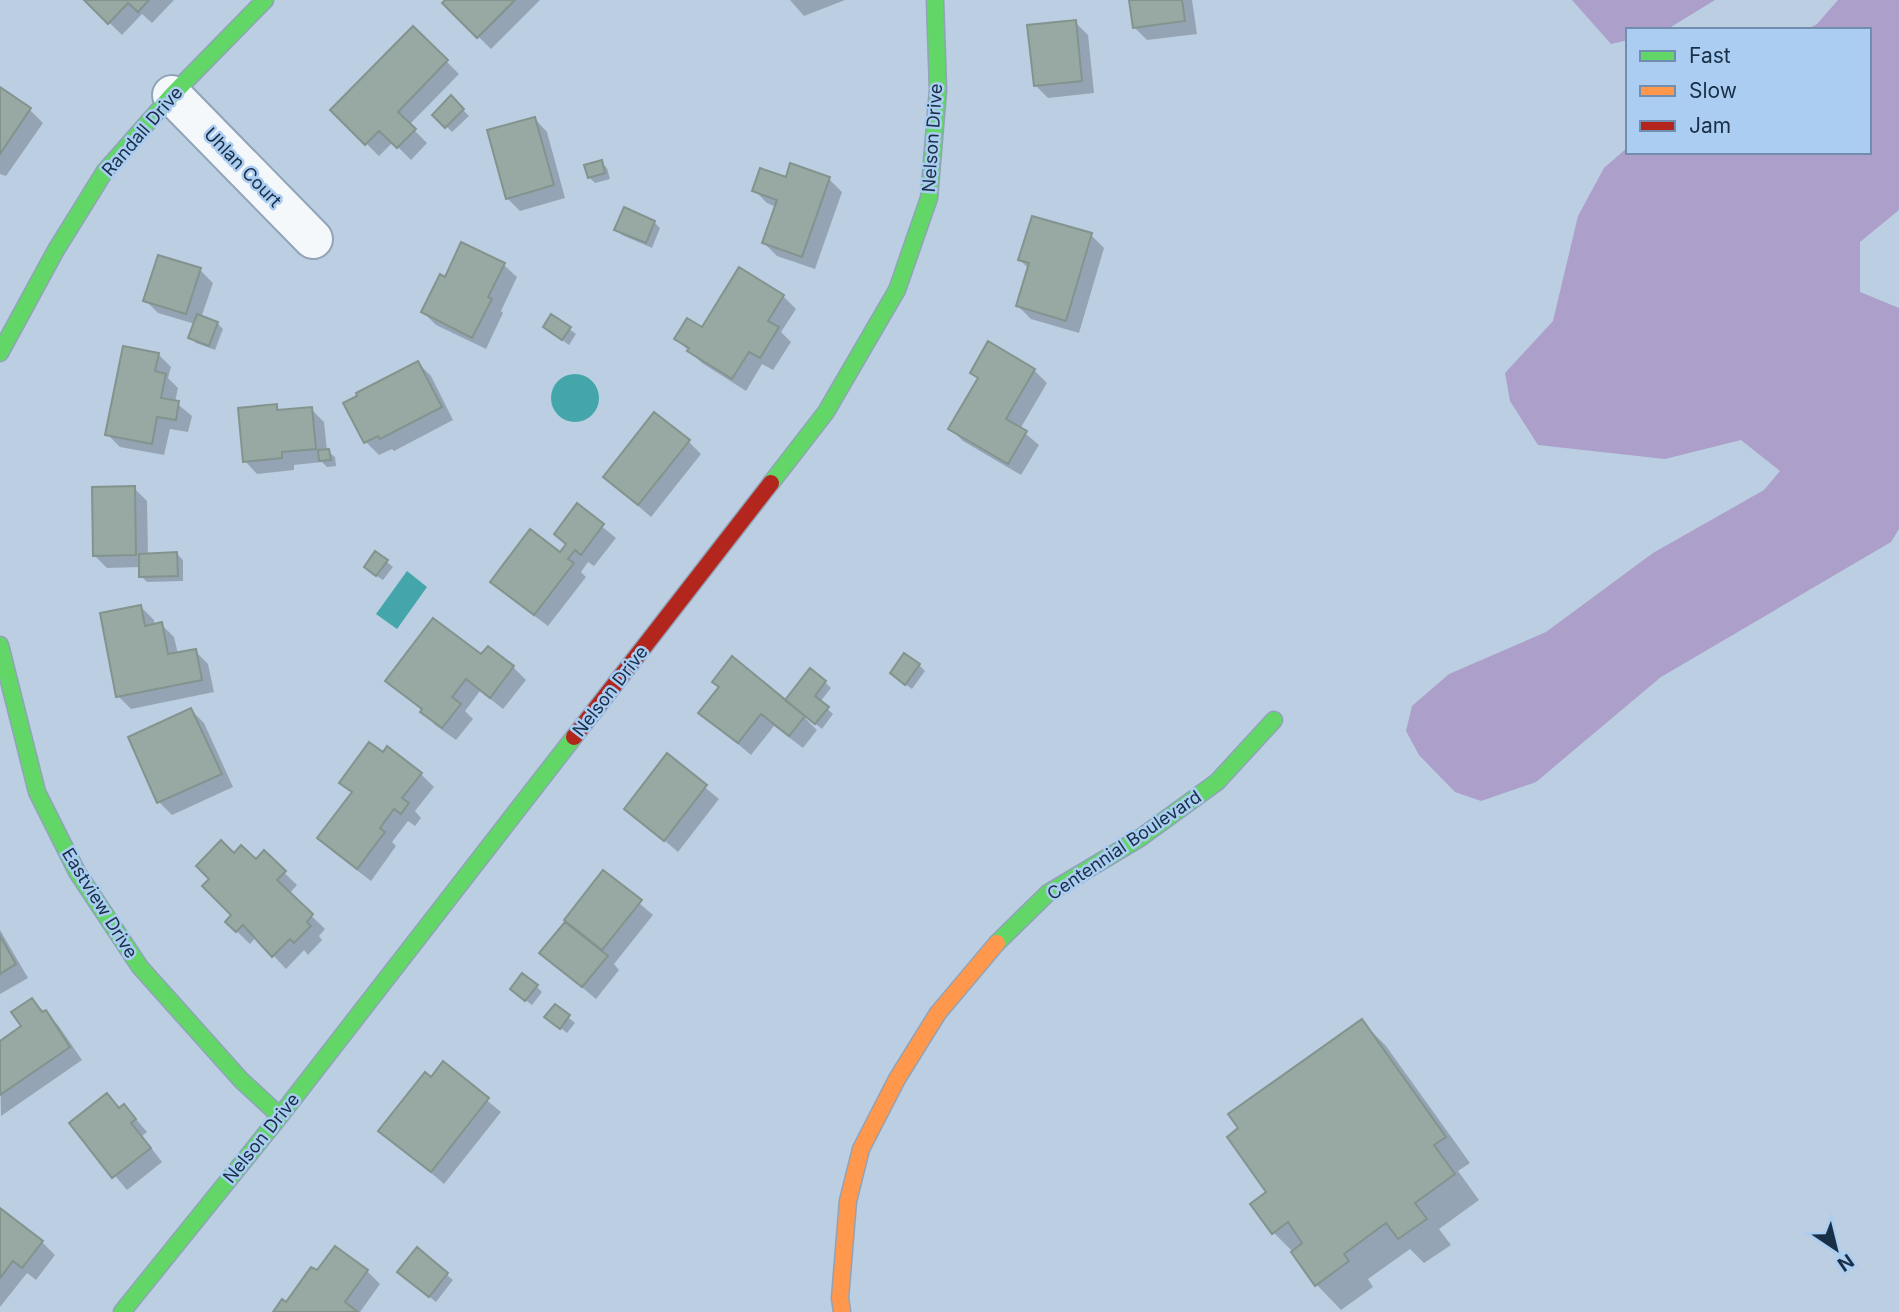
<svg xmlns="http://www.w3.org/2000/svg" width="1899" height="1312" viewBox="0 0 1899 1312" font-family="Inter,sans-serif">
	<rect width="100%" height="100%" fill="#bbcee2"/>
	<path fill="#ac9fca" d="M1572,0H1715L1666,30H1628V40L1611,44Z
		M1838,0H1899V210L1860,242V292L1899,308V529L1891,542L1661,677L1536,782L1481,801L1455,792L1419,755L1406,731L1412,706L1449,674L1546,632L1653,553L1764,490L1780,471L1741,440L1665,459L1538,445L1510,401L1505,373L1553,321L1578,216L1604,168L1628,147V152H1869V30H1806L1817,24Z"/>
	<path fill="#44a6aa" d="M551 398a24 24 0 1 1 48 0a24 24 0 1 1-48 0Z
		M407,571L427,587L397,629L376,614Z"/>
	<path fill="#0003" d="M86,0H174L152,23L142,14L122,35Z
		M448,0H540L491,49L444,3Z
		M790,0H845L804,16Z
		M1131,0H1192L1197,34L1147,40L1134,27Z
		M1075,22L1088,35L1094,93L1048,98L1035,85Z
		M413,28L459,74L409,125L427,143L411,160L393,142L379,156L332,110Z
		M0,89L30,110L43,123L6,176L0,174Z
		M451,98L469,116L452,132L435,115Z
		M535,119L547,132L565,198L520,211L507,198Z
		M601,162L607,168L610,179L595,183L589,177Z
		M787,179H829L842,192L815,269L777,256L764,243L776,207L767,203L754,190Z
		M654,222L660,228L652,248L622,235L616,229Z
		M1091,235L1104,248L1079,333L1031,319L1018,306L1029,269L1020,260Z
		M504,265L517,277L501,311L503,313L486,349L436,325L423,312L445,280Z
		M200,270L213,283L201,318L217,323L223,329L215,350L196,343L190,337L195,324L158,313L145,300Z
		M783,296L796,309L781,332L791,342L773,370L762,364L746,391L702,363L676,339Z
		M552,316L576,334L569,345L545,327Z
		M158,354L171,367L168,378L178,388L175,402L192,416L188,432L170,429L164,455L120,447L107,434Z
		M418,363L431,376L453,420L394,451L392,449L379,455L366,442L346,403Z
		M1034,370L1047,383L1020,429L1039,445L1021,475L963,441L951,429L979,380L972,373Z
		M276,406L282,412L311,409L324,422L327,451L335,457L336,466L327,467L322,462L294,465V470L257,474L245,461Z
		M688,441L701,454L651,517L605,477Z
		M134,488L147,501L148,555L177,554L183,560V581L147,582L141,576V567L107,568L94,555Z
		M577,506L616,538L594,566L588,562L581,572L586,577L548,626L506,595L493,582L560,555L567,545Z
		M376,553L393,567L383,580L372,573Z
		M141,607L154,620L155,626L161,624L174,637L178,654L195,651L208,664L214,692L131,709L118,696Z
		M481,657L513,667L526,680L503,709L480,691L465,711L473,719L456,740L435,725L423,711L387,681Z
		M919,665L925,671L912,689L898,679Z
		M825,682L831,688L820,702L833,714L822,729L807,717L805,718L817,730L803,748L774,726L751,755L701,713L786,702Z
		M191,710L204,723L233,787L172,815L159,802Z
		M667,756L719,799L678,852L626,808Z
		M421,774L434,787L415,811L421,818L415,826L408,821L392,842L396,846L371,881L332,851L319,838L353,794L342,782Z
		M264,853L297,885L289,894L325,929L319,936L322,940L308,955L304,950L286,969L256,937L250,944L227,922L234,915L235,855L256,862Z
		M604,873L653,915L614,964L619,970L596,999L541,953Z
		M0,930L28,978L0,994Z
		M536,986L542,992L532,1005L519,995Z
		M32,1000L58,1025L82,1060L1,1116L0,1043L24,1027Z
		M555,1006L575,1023L567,1033L553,1022Z
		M1361,1021L1386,1046L1470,1163L1458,1171L1479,1200L1439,1229L1451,1245L1424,1263L1410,1249L1368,1279L1373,1287L1341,1310L1316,1284L1294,1253L1273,1232L1268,1193Z
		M443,1064L501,1112L444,1184L381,1130Z
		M107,1095L121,1109L124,1106L136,1119L147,1132L142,1136L162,1162L127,1190L71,1123Z
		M0,1210L42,1242L55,1255L36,1280L27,1273L0,1307Z
		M417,1250L453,1280L436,1302L405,1277Z
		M367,1271L380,1284L360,1312H275L286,1304L318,1273Z"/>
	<path fill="#98a8a3" stroke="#83938e" stroke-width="2" d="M84,0H149L138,12L128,3L108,24Z
		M445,0H515L477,38L442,3Z
		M1129,0H1182L1185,21L1133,28Z
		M1076,20L1082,81L1034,86L1027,25Z
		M413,26L448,60L398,112L416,129L397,148L379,131L365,145L330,110Z
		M0,87L31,108L0,154Z
		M451,95L464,109L445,128L432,115Z
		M535,117L554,185L506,199L487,130Z
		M602,160L605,173L588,178L584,165Z
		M790,163L830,177L802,257L762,243L777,200L752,191L760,168L786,177Z
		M624,207L655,221L646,243L614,230Z
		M1032,216L1092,233L1066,321L1016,306L1029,263L1018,260Z
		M461,242L505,263L488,297L492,299L472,338L421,312L440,274L445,277Z
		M158,255L201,268L186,314L143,301Z
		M739,267L784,295L768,321L779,327L760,358L749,352L732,379L687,351L689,348L674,339L687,318L702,327Z
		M197,314L218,322L209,346L188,338Z
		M551,314L571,327L562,340L543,327Z
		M988,341L1035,369L1006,419L1027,431L1008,464L948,429L978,378L970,373Z
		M123,346L159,353L155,371L166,374L161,398L179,401L176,420L157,417L152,444L105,435Z
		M418,361L442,407L380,439L378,436L364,443L343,403L357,396L356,393Z
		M277,404V410L312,407L316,449L282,452V458L243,462L238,408Z
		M654,412L690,440L638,505L603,477Z
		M329,449L331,460L319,461L318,450Z
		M135,486L136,555L93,556L92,487Z
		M577,503L604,524L581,555L575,550L568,559L574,563L534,615L490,582L530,529L560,552L566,544L554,534Z
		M375,551L388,560L376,576L364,567Z
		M177,552L178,576L139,577V554Z
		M141,605L145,626L162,622L168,654L196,649L202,680L116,697L100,613Z
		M433,618L481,654L488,646L514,666L490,698L466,679L452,697L461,704L442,728L420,712L422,709L385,681Z
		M904,653L920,664L905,685L890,673Z
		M732,656L805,716L789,736L761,714L738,743L698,713L719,687L712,682Z
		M810,668L826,681L815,696L829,707L815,724L785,700Z
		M191,708L222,774L157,803L128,737Z
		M369,742L383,752L387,746L422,773L402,798L409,803L401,814L394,809L380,828L385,832L357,869L317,838L352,792L339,783Z
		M667,753L707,785L664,841L624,809Z
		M221,840L234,853L241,845L256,859L264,850L286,871L277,880L313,914L307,922L311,926L294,943L290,939L272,957L243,925L236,932L225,922L231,915L202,886L209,879L196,866Z
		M603,870L642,900L602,950L564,920Z
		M565,922L608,956L582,987L539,953Z
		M0,936L16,964L0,974Z
		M522,973L538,985L525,1001L510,989Z
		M32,998L42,1012L46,1010L70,1047L0,1095V1041L21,1026L11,1012Z
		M555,1004L570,1015L560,1029L544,1017Z
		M1362,1019L1446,1137L1434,1145L1455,1174L1415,1203L1427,1219L1398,1239L1386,1223L1344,1254L1349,1261L1315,1286L1291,1252L1302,1243L1288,1222L1272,1234L1250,1204L1266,1192L1227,1137L1238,1128L1228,1114Z
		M443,1061L489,1098L431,1172L378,1131L425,1072L431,1077Z
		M107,1093L119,1108L124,1104L136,1119L131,1123L151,1148L112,1178L69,1123Z
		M0,1208L43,1241L22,1268L13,1261L0,1278Z
		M335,1246L368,1270L345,1302L358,1312H273L282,1299L286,1302L311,1267L317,1270Z
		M417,1247L448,1273L429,1297L397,1272Z"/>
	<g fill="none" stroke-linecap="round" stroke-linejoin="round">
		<g stroke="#90a3b8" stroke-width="42">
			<path id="street" d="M172,95L313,239"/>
		</g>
		<g stroke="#90a3b8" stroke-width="19">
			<path id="fast" d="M0,353L56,250L105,171L172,95L265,0
				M771,483L826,412L897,290L929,198L938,90L935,0
				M0,645L37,792L77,872L140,967L241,1080L280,1116
				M997,943L1048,893L1140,838L1217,782L1274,720
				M122,1312L280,1116L574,737"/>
		</g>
		<g stroke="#90a3b8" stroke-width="19">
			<path id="slow" d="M842,1312L840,1298L848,1201L861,1149L897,1079L938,1013L997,943"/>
		</g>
		<g stroke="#90a3b8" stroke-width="19">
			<path id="jam" d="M574,737L771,483"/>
		</g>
		<use href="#street" stroke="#f5f8fb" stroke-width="38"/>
		<use href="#fast" stroke="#63d668" stroke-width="16"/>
		<use href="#slow" stroke="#ff974d" stroke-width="16"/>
		<use href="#jam" stroke="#b3261e" stroke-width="16"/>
	</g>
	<g text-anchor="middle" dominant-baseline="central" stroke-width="5" stroke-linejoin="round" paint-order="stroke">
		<g font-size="18" fill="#192f48" stroke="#abcdf2">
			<text transform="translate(142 131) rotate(-49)">Randall Drive</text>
			<text transform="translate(932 138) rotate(-86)">Nelson Drive</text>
			<text transform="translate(243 167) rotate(46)">Uhlan Court</text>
			<text transform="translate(610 691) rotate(-52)">Nelson Drive</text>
			<text transform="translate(1124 845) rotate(-34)">Centennial Boulevard</text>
			<text transform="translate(100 903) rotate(58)">Eastview Drive</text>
			<text transform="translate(261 1138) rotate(-51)">Nelson Drive</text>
		</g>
	</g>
	<rect x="1626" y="28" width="245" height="126" fill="#abcdf2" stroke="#718eae" stroke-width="2"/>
	<rect x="1640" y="51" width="35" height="10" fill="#63d668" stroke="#718eae" stroke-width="2"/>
	<text x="1689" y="63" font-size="21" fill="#192f48">Fast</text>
	<rect x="1640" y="86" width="35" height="10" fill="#ff974d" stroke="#718eae" stroke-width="2"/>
	<text x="1689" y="98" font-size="21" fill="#192f48">Slow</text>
	<rect x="1640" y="121" width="35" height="10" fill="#b3261e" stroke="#718eae" stroke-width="2"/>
	<text x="1689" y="133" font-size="21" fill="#192f48">Jam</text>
	<g transform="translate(1836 1249) rotate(145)" stroke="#abcdf2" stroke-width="5" paint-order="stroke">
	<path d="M0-5L12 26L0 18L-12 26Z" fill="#192f48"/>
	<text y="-10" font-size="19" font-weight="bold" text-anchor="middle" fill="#192f48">N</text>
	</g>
</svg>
